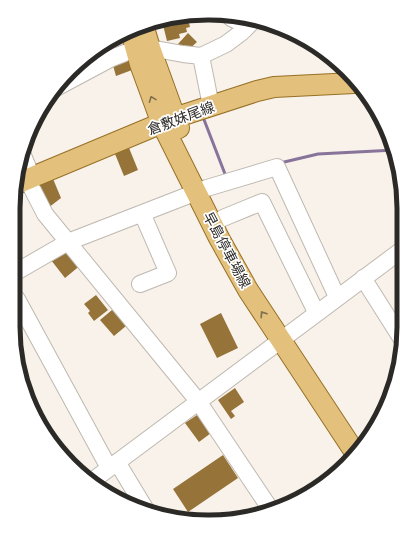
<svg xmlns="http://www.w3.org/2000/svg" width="417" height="535" viewBox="0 0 417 535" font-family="Raleway,'Noto Sans JP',sans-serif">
	<rect width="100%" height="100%" fill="#f8f2ea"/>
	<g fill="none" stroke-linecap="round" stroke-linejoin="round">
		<path stroke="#88739a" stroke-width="3" d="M203,117L225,174
			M280,163L318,154L395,150"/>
	</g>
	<path fill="#967339" d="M188,19L190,27L186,28L187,32L179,34L180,38L167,41L163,25Z
		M188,33L197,42L186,52L178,44Z
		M127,57L132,70L116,76L112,62Z
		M127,143L138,170L124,176L113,149Z
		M51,174L61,198L48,208L37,180Z
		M67,246L82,264L65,278L51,260Z
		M96,295L108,310L94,321L88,313L90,311L84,304Z
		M112,310L126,326L114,336L100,320Z
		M221,313L238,348L217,358L200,324Z
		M235,388L244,402L231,411L235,416L231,419L218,400Z
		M197,415L211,433L199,442L185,423Z
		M223,455L238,478L188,512L173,489Z"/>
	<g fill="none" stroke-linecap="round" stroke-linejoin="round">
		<g stroke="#beb8b0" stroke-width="18">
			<path id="minor" d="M231,18L248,26
				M150,48L183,54L201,56L226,44L242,32L255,19
				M201,56L211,106
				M54,89L112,58L135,49
				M22,153L32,177
				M27,179L45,214L198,401L271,510
				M223,218L262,202L316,312
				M16,272L68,242L207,188L277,167L337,297
				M363,278L401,338
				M140,284L168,273L142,213
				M17,299L109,468
				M117,462L146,510
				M92,481L403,249"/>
		</g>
		<g stroke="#977025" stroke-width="22">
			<path id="major" d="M144,28L150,48L179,128
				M131,32L140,64L162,124L219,238L248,290L354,451
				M16,184L174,118L257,91L274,87L354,83"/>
		</g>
		<use href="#minor" stroke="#fff" stroke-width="16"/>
		<use href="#major" stroke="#e3c07c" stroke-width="20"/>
	</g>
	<defs><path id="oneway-chevron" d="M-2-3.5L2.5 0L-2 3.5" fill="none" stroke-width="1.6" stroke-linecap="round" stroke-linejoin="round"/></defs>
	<g stroke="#7e6e4d">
		<use href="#oneway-chevron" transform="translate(152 99) rotate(-111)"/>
		<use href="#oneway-chevron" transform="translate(263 314) rotate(-123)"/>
	</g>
	<g text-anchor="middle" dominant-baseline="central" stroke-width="3.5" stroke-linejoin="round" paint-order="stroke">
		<g font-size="14" fill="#2c2a27" stroke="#fff">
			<text transform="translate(181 118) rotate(-20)">倉敷妹尾線</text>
			<text transform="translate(227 250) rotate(62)">早島停車場線</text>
		</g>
	</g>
	<path d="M0 0H417V535H0ZM208 20H209A188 188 0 0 1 397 208V327A188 188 0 0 1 209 515H208A188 188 0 0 1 20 327V208A188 188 0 0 1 208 20Z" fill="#fff" fill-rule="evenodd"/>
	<path fill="none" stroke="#2c2a27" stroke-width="5" d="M208 20H209A188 188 0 0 1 397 208V327A188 188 0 0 1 209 515H208A188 188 0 0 1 20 327V208A188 188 0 0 1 208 20Z"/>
</svg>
